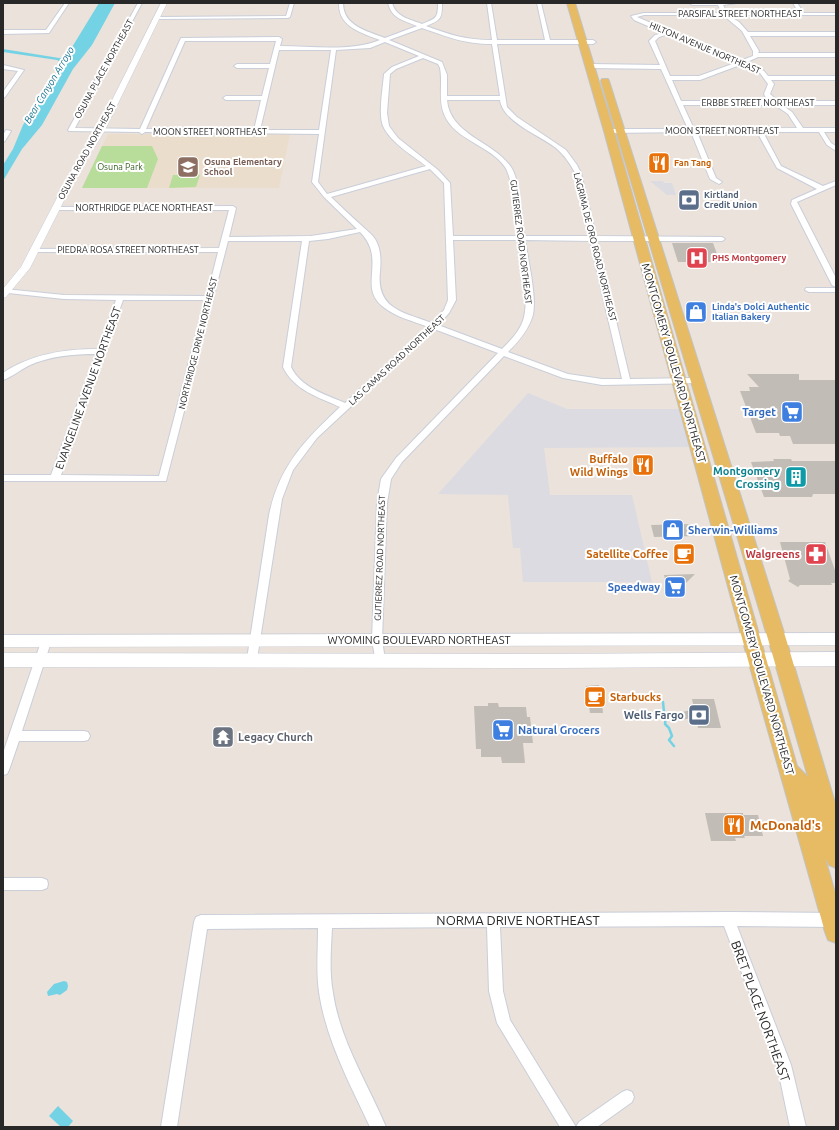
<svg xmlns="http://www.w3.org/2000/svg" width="839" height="1130" viewBox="0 0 839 1130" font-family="Ubuntu,sans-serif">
	<rect width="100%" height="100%" fill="#eae2db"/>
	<path fill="#dcdbe2" d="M650,181H663L664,183H672L676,195H667Z
		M528,393L567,409H680L690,447L544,448L550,495H632L652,582H523L520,548H513L508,495L438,494Z"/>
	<path fill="#ebddcb" d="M108,134H290L279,188H82Z"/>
	<path fill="#b8dd9b" d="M102,146H152L158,159L147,188H82Z
		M173,175H200L196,187L169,188Z"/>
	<path fill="#74d2e5" d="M99,3H115L92,45L73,69L42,125L22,149L3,181V165L13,149L23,125L62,63L57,60L3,52V49L59,58L66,57Z
		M64,981L67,982L68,986L67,990L60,995L57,994L48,996L47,992L54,984Z
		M58,1106L73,1121L68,1127H61L49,1116Z"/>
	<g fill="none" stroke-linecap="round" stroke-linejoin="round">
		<path stroke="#74d2e5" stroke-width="2.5" d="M663,702L664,712L666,715L665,724L669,728L672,736L669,740L674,746"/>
	</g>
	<path fill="#c2bcb7" d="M672,243H713L720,262H678Z
		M747,374H799V380H836V444H793L790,436H780L779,433H756L740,391H750L749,387H759Z
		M773,459H791L792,461H836V494H813L812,497H764L751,462L774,461Z
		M692,524L696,536L654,537L651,525Z
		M780,542H825L836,573V583H831L832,585H800L798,587L788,581L790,579Z
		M695,574L674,595H669L664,575Z
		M599,685L600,693H601L603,713H590L586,686Z
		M692,699H714L721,728H698L696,717L681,720L679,713L694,709Z
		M488,703H498L499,707H526L527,717H530L533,743H523L525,763H502L501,757H481V749H476L474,706H488Z
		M705,813H743V815H758L763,836H744L745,838H735L736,841H711Z"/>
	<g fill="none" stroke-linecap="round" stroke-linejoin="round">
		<g stroke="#c9ced9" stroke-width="2">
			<path id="minor" d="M65,3H69L49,33L3,34V30H46Z
				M138,3H142L75,128L140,129L181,38L279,37L282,39L280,46C311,46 351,52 380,40C362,33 338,27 339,3H343C343,26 367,31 385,38L417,26C403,20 392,19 388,3H392C396,17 409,19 422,24C436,18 438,19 438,3H442C442,19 441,20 426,26C451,35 466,40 492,40L487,3H491L497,40H545L537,3H541L550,40H593L596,42L593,44H497L507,107L517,117L566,150L577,165L581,173L596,236L722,237L725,239L722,241H597L630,379L697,378L701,381L700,383L602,385L563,378L504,356L402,462L391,479L387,503L382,640L385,660L384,663L380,664L376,663L372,640L377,503L381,479L396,458L498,353L434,329L317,438L293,470L282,499L257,659L256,662L252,663L248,662L247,659L269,515C279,466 305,440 340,407C318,397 294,390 283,367L302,241H228L166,481H3V475H51L96,354C73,354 49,356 28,366C20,370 12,377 3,380V373C31,354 64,349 98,349L116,300L64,299L8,293H5V289L64,295L207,296L218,252H34L30,250L32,249L219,248L229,210H56L54,209V207L233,206L236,208L229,237L311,236L357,229L324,197L312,182L319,134L145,132L142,134L139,132L69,131L68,130ZM422,28C448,37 464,44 492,44L500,96H447V75L442,62L389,40ZM185,41H276L270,64H237L234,66L237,68H269L262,96H226L223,98L226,100H261L254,130L146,129ZM385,42L419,56L392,67L384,74C383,88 378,114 383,126C391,143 412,155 426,166L327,194L318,182L336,50L370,48ZM279,50H331L319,130H260ZM423,58L438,64L440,68C443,83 438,100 444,114C454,140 490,145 505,167C514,181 515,219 517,236H453L450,183L438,170L398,138L389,126L387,113L390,74L396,69ZM447,100H500C503,122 539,135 556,148C564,155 570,163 575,173L589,236H524C522,219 520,180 511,167C493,141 450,135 447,100ZM430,169L444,183L448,300L444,310L432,323C403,312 376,309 380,272C381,260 381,249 375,239C372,234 366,230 362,226C351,216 341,207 331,197ZM360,232C387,259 358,286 382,306C395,317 413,321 428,327L345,403C325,394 301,388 291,367L309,241L328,239ZM453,240H518C521,262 529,297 524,317C521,330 511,340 502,349L438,325L449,313L456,300ZM525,240L590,241L622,379H602L568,374L508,352C518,342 527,332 532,318C538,301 528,260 525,240ZM123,300H205L159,476L61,475Z
				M290,3H294L290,17L288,18L157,19L155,18L157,17L286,16Z
				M690,3H737L723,5L727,13H799L793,3H797L804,13H836V15H728L739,22L748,32H836V36H750L759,51L758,53H836V57H758L745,63L764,71L768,76H836V80H771L774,84L770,94L778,101H836V105H782L792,112L803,128H836V132H824L831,143L836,146V151L827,145L819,132H763L781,166L823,186L836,181V185L797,202L836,278V287L832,285L791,204L792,200L817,189L777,168L757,132H697L716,178L722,182L719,184L710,179L691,132L609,133L606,131L609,129H688L661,69L590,68L587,66L590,64L660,65L649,41L655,35L664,33L634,20L631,16L644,13H722L718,5H692ZM644,15H723L742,31L753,51V56L740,61L637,17ZM668,34L735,63L699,76H670L655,41L659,37ZM740,65L760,73L768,84L764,94L766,98L770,101H681L672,80H700ZM683,105H775L788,114L797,128L694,129Z
				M3,65L24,70L5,97L3,98V92L18,71L3,69Z
				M6,130L11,131L5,141L3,142V135Z
				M806,288H836V292H809L805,290Z
				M46,638L50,639L51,642L22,731H84L88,732L90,736L88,740L84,741H19L9,770L7,774L3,775V753L41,642L42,639Z
				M3,878H42L47,880L48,884L47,888L42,890H3Z
				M729,912L836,913V927L737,926L791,1065L806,1127H790L777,1065L724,926L500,927L503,991L510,1020L576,1127L579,1122L622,1092L627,1090L632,1092L634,1097L632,1102L597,1127H560L497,1023L489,991L487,927L332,928C331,949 329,971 333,993C340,1041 367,1082 386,1127H370C350,1084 326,1040 319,992C316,971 318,949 318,928L207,929L177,1127H161L194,922L196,917L201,915Z"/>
		</g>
		<g stroke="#c9ced9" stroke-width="1">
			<path id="tertiary" d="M161,3H167L104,132L79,171L30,268L6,297L3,298V289L21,267L71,171L96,132Z"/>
		</g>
		<g stroke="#c9ced9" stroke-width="1">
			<path id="secondary" d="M836,633V645L3,647V635Z
				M836,652V666L557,668L3,667V653L557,654Z"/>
		</g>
		<g stroke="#c3c3c3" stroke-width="2">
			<path id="primary" d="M567,3H575L614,131L797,766L808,777L768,639L601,81L602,79H608L609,81L786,639L836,806V868L829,865L825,858L836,896V943L828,940L825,932L748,660L604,131Z"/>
		</g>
		<use href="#minor" fill="#fff" fill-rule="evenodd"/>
		<use href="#tertiary" fill="#fff" fill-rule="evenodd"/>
		<use href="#secondary" fill="#fff" fill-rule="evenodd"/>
		<use href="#primary" fill="#e6bb63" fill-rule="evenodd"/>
	</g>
	<defs>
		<g id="restaurant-square" transform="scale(1.15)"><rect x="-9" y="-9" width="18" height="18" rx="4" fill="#e8710a" stroke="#fff"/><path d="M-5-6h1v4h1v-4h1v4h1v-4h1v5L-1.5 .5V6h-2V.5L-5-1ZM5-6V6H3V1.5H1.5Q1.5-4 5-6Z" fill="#fff"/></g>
		<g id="school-square" transform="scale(1.15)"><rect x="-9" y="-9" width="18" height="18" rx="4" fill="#8d6e63" stroke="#fff"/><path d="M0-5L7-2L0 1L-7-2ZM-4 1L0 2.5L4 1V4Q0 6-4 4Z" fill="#fff"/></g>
		<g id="bank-square" transform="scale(1.15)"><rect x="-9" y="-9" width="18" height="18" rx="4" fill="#5c6f8a" stroke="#fff"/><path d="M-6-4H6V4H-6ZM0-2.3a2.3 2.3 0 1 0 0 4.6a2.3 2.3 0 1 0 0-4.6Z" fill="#fff"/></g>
		<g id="hospital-square" transform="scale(1.15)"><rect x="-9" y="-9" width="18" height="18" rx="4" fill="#e0444e" stroke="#fff"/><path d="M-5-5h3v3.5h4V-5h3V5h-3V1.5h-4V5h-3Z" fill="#fff"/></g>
		<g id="shop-square" transform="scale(1.15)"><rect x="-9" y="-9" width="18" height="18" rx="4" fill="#3f7fe0" stroke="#fff"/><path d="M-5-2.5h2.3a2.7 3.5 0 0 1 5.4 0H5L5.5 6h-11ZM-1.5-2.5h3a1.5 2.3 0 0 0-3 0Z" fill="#fff"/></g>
		<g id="supermarket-square" transform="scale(1.15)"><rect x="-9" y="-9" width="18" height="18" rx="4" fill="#3f7fe0" stroke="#fff"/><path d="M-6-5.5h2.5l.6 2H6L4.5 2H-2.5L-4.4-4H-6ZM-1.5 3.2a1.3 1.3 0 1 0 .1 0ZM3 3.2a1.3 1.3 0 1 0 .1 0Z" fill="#fff"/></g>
		<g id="building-square" transform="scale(1.15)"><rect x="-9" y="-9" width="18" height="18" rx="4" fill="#0f9aa8" stroke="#fff"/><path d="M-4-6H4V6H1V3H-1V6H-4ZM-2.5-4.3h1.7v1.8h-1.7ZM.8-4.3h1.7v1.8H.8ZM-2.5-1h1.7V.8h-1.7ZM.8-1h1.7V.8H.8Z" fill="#fff"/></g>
		<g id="cafe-square" transform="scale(1.15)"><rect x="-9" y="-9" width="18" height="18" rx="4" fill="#e8710a" stroke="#fff"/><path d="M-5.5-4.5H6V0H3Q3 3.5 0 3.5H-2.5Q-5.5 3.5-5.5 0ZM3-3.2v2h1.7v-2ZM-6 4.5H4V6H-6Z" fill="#fff"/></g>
		<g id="pharmacy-square" transform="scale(1.15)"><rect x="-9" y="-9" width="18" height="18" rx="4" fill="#e0444e" stroke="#fff"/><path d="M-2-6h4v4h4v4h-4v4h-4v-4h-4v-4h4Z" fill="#fff"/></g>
		<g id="temple-square" transform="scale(1.15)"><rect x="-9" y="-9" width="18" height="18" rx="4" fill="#6b7280" stroke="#fff"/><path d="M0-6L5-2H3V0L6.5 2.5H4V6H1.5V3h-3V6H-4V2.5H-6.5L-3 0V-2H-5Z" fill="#fff"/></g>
	</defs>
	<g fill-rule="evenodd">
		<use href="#restaurant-square" x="659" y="163"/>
		<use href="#school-square" x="188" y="167"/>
		<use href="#bank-square" x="689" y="200"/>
		<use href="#hospital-square" x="697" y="258"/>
		<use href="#shop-square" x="696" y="312"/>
		<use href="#supermarket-square" x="792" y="412"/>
		<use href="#restaurant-square" x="643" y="465"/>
		<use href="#building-square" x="796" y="477"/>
		<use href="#shop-square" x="673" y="530"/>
		<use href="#cafe-square" x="684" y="554"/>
		<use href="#pharmacy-square" x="816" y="554"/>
		<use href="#supermarket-square" x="675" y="587"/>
		<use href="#cafe-square" x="595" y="697"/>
		<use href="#bank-square" x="699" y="715"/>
		<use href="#supermarket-square" x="503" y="730"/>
		<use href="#temple-square" x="223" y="737"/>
		<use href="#restaurant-square" x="734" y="825"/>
	</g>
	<g text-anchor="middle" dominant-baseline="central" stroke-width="4" stroke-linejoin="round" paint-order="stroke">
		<g font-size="9" fill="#282828" stroke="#fff">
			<text x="740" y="14">PARSIFAL STREET NORTHEAST</text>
			<text transform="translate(705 48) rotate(23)">HILTON AVENUE NORTHEAST</text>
			<text transform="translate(104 69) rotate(-61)">OSUNA PLACE NORTHEAST</text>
			<text x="758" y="103">ERBBE STREET NORTHEAST</text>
			<text x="722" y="131">MOON STREET NORTHEAST</text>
			<text x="210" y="132">MOON STREET NORTHEAST</text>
			<text transform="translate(87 151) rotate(-61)">OSUNA ROAD NORTHEAST</text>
			<text x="144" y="208">NORTHRIDGE PLACE NORTHEAST</text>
			<text transform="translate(521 242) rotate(83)">GUTIERREZ ROAD NORTHEAST</text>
			<text transform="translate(595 247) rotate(76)">LAGRIMA DE ORO ROAD NORTHEAST</text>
			<text x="128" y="250">PIEDRA ROSA STREET NORTHEAST</text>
			<text transform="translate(198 343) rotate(-76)">NORTHRIDGE DRIVE NORTHEAST</text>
			<text transform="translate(397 360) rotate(-43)">LAS CAMAS ROAD NORTHEAST</text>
			<text transform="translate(380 558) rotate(-88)">GUTIERREZ ROAD NORTHEAST</text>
		</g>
		<g font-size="9" font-weight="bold" fill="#785e54" stroke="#fff" text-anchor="start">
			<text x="204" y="162">Osuna Elementary<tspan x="204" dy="10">School</tspan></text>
		</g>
		<g font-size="9" font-weight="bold" fill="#c56008" stroke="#fff" text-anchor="start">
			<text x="674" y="163">Fan Tang</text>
		</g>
		<g font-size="9" fill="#325f1e" stroke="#fff">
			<text x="120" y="167">Osuna Park</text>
		</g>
		<g font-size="9" font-weight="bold" fill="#4e5e75" stroke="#fff" text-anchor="start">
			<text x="704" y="195">Kirtland<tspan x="704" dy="10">Credit Union</tspan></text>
		</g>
		<g font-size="9" font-weight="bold" fill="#be3a42" stroke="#fff" text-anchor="start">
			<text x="712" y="258">PHS Montgomery</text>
		</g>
		<g font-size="9" font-weight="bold" fill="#366cbe" stroke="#fff" text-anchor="start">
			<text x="712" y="307">Linda's Dolci Authentic<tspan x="712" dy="10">Italian Bakery</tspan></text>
		</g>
		<g font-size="10" font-style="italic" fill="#16708e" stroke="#fff">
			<text transform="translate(49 85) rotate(-59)">Bear Canyon Arroyo</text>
		</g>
		<g font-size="11" fill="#282828" stroke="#fff">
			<text transform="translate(674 363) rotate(74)">MONTGOMERY BOULEVARD NORTHEAST</text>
			<text transform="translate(88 388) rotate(-70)">EVANGELINE AVENUE NORTHEAST</text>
			<text x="419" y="640">WYOMING BOULEVARD NORTHEAST</text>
			<text transform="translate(762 675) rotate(74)">MONTGOMERY BOULEVARD NORTHEAST</text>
		</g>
		<g font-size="11" font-weight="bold" fill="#366cbe" stroke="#fff" text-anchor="end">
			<text x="776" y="412">Target</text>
			<text x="688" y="530" text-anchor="start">Sherwin-Williams</text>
			<text x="660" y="587">Speedway</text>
			<text x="518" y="730" text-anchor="start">Natural Grocers</text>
		</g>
		<g font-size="11" font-weight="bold" fill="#c56008" stroke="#fff" text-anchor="end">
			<text x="628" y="459">Buffalo<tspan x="628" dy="13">Wild Wings</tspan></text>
			<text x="668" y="554">Satellite Coffee</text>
			<text x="610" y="697" text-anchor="start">Starbucks</text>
		</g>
		<g font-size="11" font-weight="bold" fill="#0d838f" stroke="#fff" text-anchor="end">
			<text x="780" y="471">Montgomery<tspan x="780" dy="13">Crossing</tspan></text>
		</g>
		<g font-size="11" font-weight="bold" fill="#be3a42" stroke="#fff" text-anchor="end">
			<text x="800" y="554">Walgreens</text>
		</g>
		<g font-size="11" font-weight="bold" fill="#4e5e75" stroke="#fff" text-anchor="end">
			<text x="684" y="715">Wells Fargo</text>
		</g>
		<g font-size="11" font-weight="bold" fill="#5b616d" stroke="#fff" text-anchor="start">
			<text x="238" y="737">Legacy Church</text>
		</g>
		<g font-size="13" font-weight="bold" fill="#c56008" stroke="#fff" text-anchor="start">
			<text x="750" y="825">McDonald's</text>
		</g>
		<g font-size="13" fill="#282828" stroke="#fff">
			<text x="518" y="920">NORMA DRIVE NORTHEAST</text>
			<text transform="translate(761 1011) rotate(70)">BRET PLACE NORTHEAST</text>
		</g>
	</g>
	<rect width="839" height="1130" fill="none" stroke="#282828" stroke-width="8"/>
</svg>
